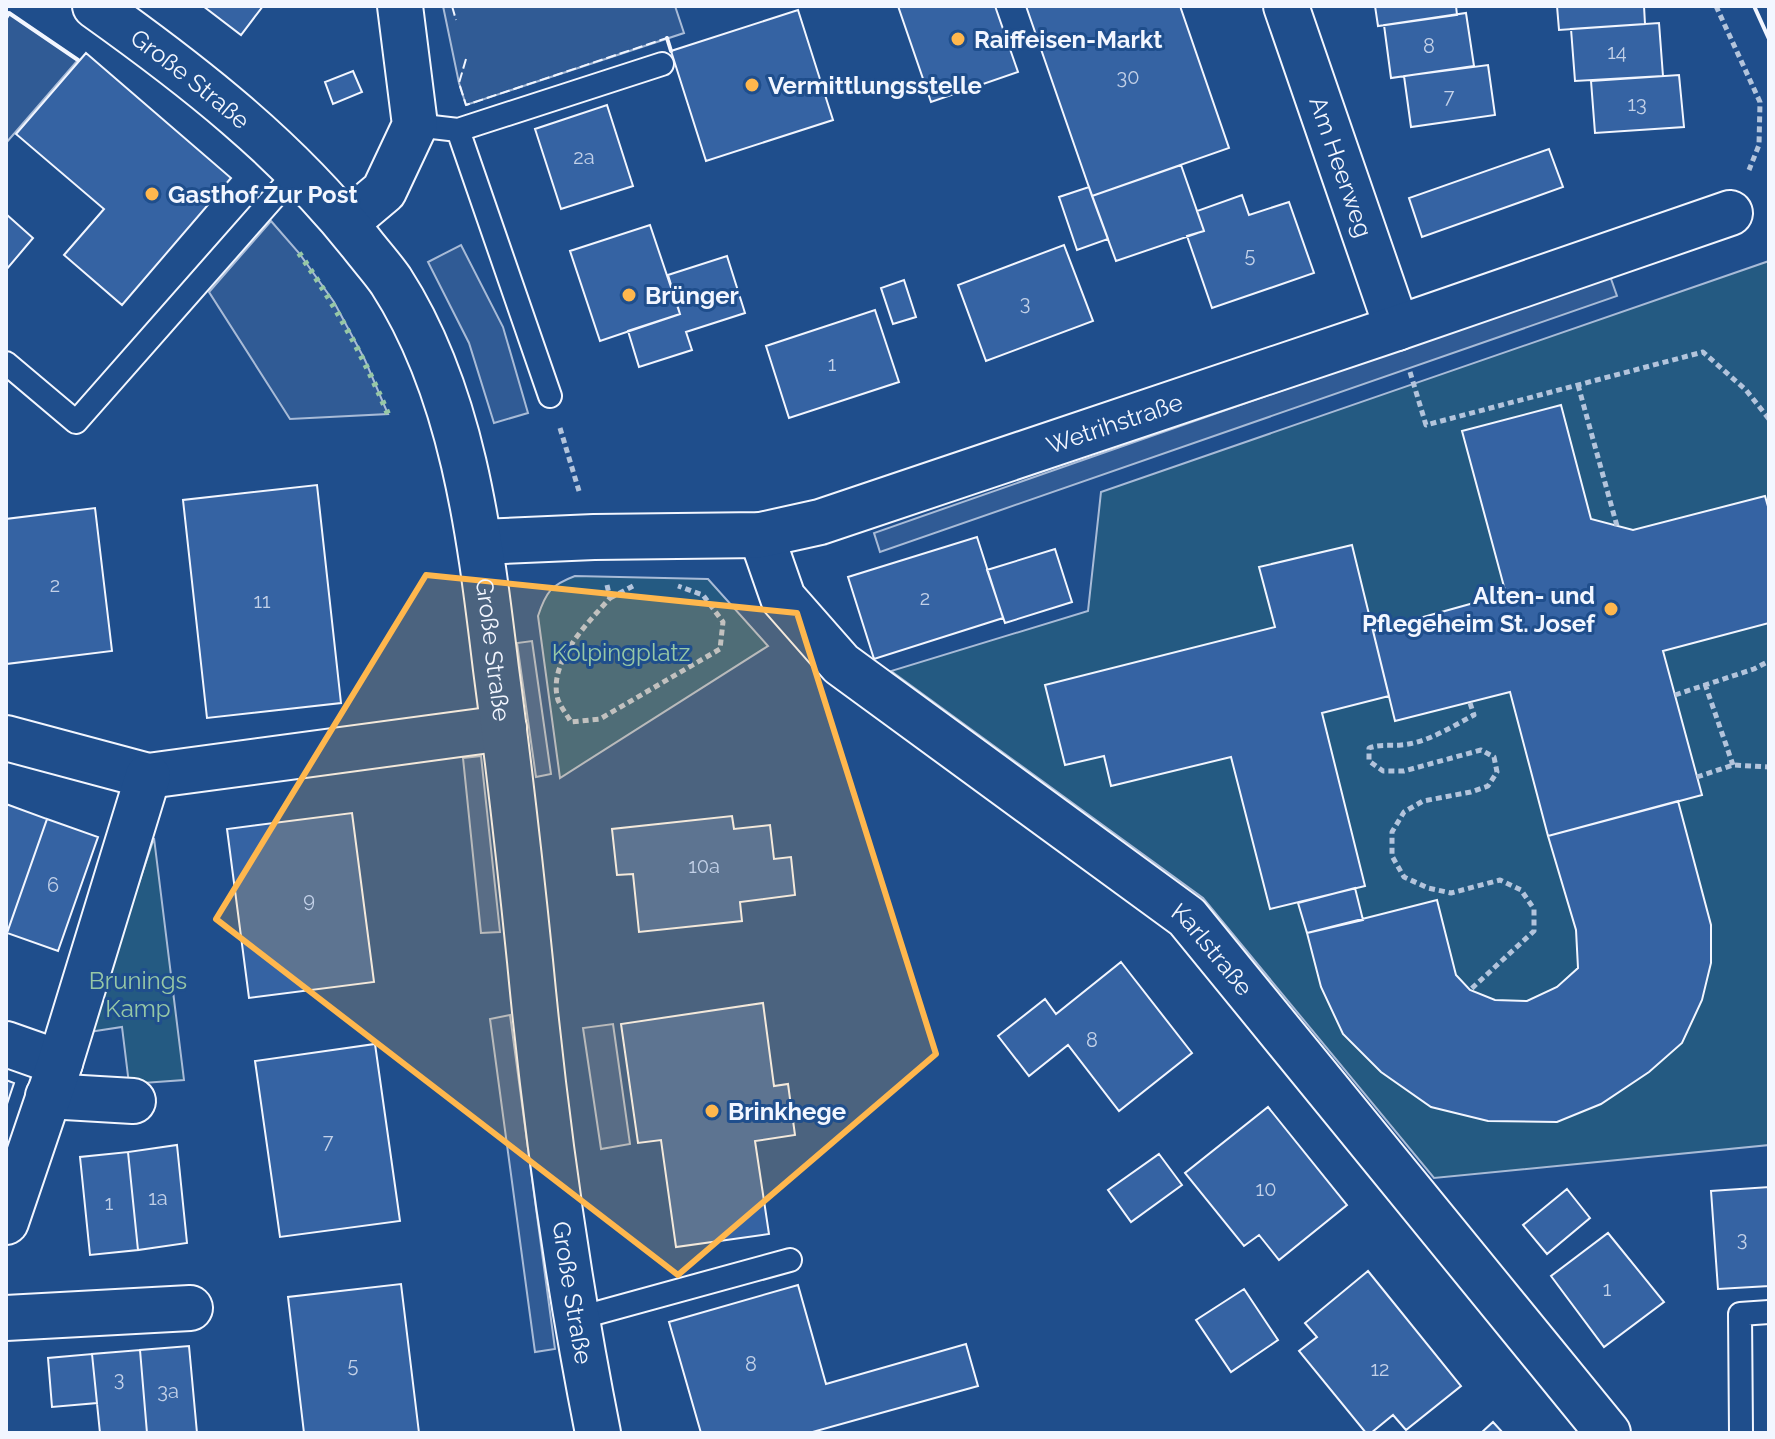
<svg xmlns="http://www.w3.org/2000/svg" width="1775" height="1439" viewBox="0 0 1775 1439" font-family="Raleway,sans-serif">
	<rect width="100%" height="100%" fill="#1f4e8c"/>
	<path fill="#245a82" stroke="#a8bbd7" stroke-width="2" d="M1769,261V1145L1434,1178L1203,898L891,671L1088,611L1101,492Z
		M575,576L708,579L768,646L560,778L538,616C546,592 551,585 575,576Z
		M154,838L184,1080L129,1084L122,1027L89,1032Z"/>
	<path fill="#305b95" stroke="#a8bbd7" stroke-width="2" d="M443,6H675L684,33L466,105L459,83Z
		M6,11L78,60L6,143Z
		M271,221L299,253L334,302L365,360L388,414L290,419L209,292Z
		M461,245L503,327L528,413L494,423L469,343L428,262Z
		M1610,276L1617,296L880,552L874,533Z
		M532,641L551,774L536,777L517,643Z
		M481,756L500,932L481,933L463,758Z
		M510,1015L555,1349L535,1352L490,1019Z
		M613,1024L630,1144L601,1149L583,1028Z"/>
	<path fill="#3563a3" stroke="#f2f6ff" stroke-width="2" d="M203,6H263L241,35Z
		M898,6H995L1018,72L931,102Z
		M1026,6H1180L1229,148L1092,196Z
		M1375,6H1456L1457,15L1378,26Z
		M1557,6H1644L1645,24L1559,30Z
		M798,10L833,120L706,161L671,51Z
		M1466,13L1474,66L1391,78L1384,25Z
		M1659,23L1663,76L1575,81L1571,29Z
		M86,53L231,178L122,305L64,255L104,209L16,134Z
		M1488,65L1495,115L1411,127L1404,76Z
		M353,71L362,92L333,104L325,82Z
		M1679,75L1684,127L1595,133L1591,81Z
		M607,105L633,186L561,209L535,129Z
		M1549,149L1563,187L1422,237L1409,198Z
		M1181,165L1204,231L1116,261L1092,196Z
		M1089,187L1108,239L1077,250L1059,197Z
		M1242,195L1249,215L1289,202L1314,273L1212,308L1187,236L1204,231L1197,211Z
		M6,214L33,238L6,270Z
		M650,225L680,314L600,341L570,251Z
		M1064,245L1093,321L986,361L958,285Z
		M727,256L745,313L686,332L692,350L639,367L628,331L680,314L668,275Z
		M904,280L916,317L893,324L881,288Z
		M875,310L899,382L789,418L766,346Z
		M1561,405L1591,519L1633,530L1765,496L1769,510V623L1663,651L1702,795L1548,836L1510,692L1395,721L1373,631L1506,594L1462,431Z
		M317,485L341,703L207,718L183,500Z
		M95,508L112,651L6,664V519Z
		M977,537L1003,618L874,659L848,577Z
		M1352,545L1389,696L1322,713L1365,886L1270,909L1231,757L1111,786L1104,756L1065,765L1045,685L1275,627L1259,567Z
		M1055,549L1072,602L1005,623L987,570Z
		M1678,801L1711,925V963L1702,1000L1682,1043L1649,1072L1601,1104L1557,1122L1488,1121L1431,1107L1381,1072L1343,1034L1321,987L1307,933L1437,900L1456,975L1470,990L1495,1000L1527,1001L1557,987L1578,968L1576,930L1548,836Z
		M6,804L47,819L7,933H6Z
		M352,813L374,982L249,998L227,829Z
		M732,816L734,829L770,825L774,859L791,857L795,895L740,902L742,921L639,932L633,874L617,875L612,829Z
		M47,819L98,837L58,951L7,933Z
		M1355,888L1363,920L1307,933L1298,903Z
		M1121,962L1192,1053L1119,1111L1068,1045L1029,1076L998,1036L1045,999L1056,1014Z
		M763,1003L774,1086L788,1084L795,1135L755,1141L769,1234L676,1247L661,1140L638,1143L621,1024Z
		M375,1044L400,1221L280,1237L255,1061Z
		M6,1080L14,1083L6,1107Z
		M1268,1107L1347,1205L1279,1260L1259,1235L1244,1246L1185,1173Z
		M177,1145L187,1243L138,1250L128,1152Z
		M128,1152L138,1250L90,1255L80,1157Z
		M1159,1154L1182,1185L1131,1222L1108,1190Z
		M1769,1187V1286L1718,1289L1711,1191Z
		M1567,1189L1590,1218L1547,1254L1523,1225Z
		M1608,1233L1664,1302L1604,1347L1551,1276Z
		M1368,1271L1461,1386L1406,1430L1393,1415L1371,1433H1366L1299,1351L1317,1337L1305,1323Z
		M401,1284L419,1433H304L288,1297Z
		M798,1285L826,1384L966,1344L978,1386L809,1433H701L669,1322Z
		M1244,1289L1278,1340L1231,1372L1196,1320Z
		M189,1346L197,1433H147L140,1350Z
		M140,1350L147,1433H100L92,1354Z
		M92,1354L97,1403L52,1407L48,1358Z
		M1493,1422L1503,1433H1481Z"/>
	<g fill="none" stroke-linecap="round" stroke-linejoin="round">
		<g stroke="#f2f6ff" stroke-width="26">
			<path id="service" d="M415,125L458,130L662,64
				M458,130L550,396
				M6,363L76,422L298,170
				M575,1319L790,1260
				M1741,1433L1740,1314L1769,1312"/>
		</g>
		<g stroke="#f2f6ff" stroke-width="48">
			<g id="minor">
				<path id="s1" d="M1286,6L1397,328"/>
				<path d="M346,223L384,191L415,125L400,6"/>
				<path id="s2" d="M761,535L783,598L841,664L1187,917L1608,1433"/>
				<path id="s3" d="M480,542L594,537L761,535L820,522L1397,328L1730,213"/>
				<path d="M6,738L148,776L504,728"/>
				<path d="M6,1044L60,1063"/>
				<path d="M48,1096L133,1101"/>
				<path d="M6,1222L60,1063L148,776"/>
				<path d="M6,1318L190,1308"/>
			</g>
		</g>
		<g stroke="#f2f6ff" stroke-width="48">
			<g id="tertiary">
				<path id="s4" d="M95,6C192,75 288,150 361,243C371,256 382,268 391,281C464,394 480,538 496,669C509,766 520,863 530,961C545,1119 567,1277 598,1433"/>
			</g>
		</g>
		<path stroke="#b3c4dc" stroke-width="5" stroke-dasharray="6 4" stroke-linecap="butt" d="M1716,6L1760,102L1759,145L1749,170
			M1410,372L1426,425L1703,352L1746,390L1769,419
			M1578,385L1617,526
			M560,428L579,491
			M607,585L610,598C588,623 547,662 558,700C561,707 567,715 571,722L600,719L720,649L723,622L703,595L678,586
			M610,598L633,586
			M1705,684L1733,765
			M1675,695L1754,669L1769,661
			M1470,703L1474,715C1451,727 1427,743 1401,745C1389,746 1381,744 1369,748V761L1383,771H1404L1481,750L1494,757L1497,772L1488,786L1471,792L1423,801L1404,812L1392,832V856L1404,877L1428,888L1451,893L1500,880L1521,890L1534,909V931L1470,990
			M1697,777L1733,765L1769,767"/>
		<use href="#service" stroke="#1f4e8c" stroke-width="22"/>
		<use href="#minor" stroke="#1f4e8c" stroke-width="44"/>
		<use href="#tertiary" stroke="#1f4e8c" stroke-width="44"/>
		<path stroke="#97c8a6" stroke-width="6" stroke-dasharray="4 6" stroke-linecap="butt" d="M299,253C336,306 363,355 388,414"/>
		<path stroke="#f2f6ff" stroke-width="2" stroke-dasharray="10 4" stroke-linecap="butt" d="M452,6L456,20
			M466,59L459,83L466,105L667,38"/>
		<path stroke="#f2f6ff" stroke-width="4" d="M1754,6L1769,39
			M6,18L9,13L78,60
			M667,38L671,51"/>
	</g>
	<path fill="#ffb74d" fill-opacity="0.2" stroke="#ffb74d" stroke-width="6" stroke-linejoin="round" d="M426,575L797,613L936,1054L678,1275L216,919Z"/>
	<g fill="#ffb74d" stroke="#1f4e8c" stroke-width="3">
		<circle cx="958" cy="39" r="8"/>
		<circle cx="752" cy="85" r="8"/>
		<circle cx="152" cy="194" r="8"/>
		<circle cx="629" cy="295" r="8"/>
		<circle cx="1611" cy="609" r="8"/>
		<circle cx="712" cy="1111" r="8"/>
	</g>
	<g text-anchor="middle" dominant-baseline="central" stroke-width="6" stroke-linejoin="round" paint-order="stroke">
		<g font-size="20" fill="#c3d1e8">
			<text x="1429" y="46">8</text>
			<text x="1617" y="52">14</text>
			<text x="1128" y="77">30</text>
			<text x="1449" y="96">7</text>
			<text x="1637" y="104">13</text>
			<text x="584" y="157">2a</text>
			<text x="1250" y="255">5</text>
			<text x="1025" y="303">3</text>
			<text x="832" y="364">1</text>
			<text x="55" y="585">2</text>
			<text x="925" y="598">2</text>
			<text x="262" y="601">11</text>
			<text x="704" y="866">10a</text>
			<text x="53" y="885">6</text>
			<text x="309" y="900">9</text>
			<text x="1092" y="1040">8</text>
			<text x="328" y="1141">7</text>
			<text x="1266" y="1189">10</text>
			<text x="158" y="1198">1a</text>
			<text x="109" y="1203">1</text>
			<text x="1742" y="1239">3</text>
			<text x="1607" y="1289">1</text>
			<text x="751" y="1364">8</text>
			<text x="353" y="1365">5</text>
			<text x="1380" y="1369">12</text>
			<text x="119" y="1379">3</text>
			<text x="168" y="1391">3a</text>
		</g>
		<g font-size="24" font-weight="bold" fill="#f2f6ff" stroke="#1f4e8c" text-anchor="start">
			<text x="974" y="39">Raiffeisen-Markt</text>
			<text x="768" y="85">Vermittlungsstelle</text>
			<text x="168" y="194">Gasthof Zur Post</text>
			<text x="645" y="295">Brünger</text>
			<text x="1595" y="595" text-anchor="end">Alten- und<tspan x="1595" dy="28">Pflegeheim St. Josef</tspan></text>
			<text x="728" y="1111">Brinkhege</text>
		</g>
		<g font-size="24" fill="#f2f6ff" stroke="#1f4e8c">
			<text stroke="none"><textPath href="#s4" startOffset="120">Große Straße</textPath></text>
			<text stroke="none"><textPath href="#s1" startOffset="170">Am Heerweg</textPath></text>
			<text stroke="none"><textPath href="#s3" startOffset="652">Wetrihstraße</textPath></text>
			<text stroke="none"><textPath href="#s4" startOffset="792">Große Straße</textPath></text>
			<text stroke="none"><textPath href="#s2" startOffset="624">Karlstraße</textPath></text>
			<text stroke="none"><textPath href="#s4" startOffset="1440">Große Straße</textPath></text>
		</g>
		<g font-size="24" fill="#97c8a6" stroke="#1f4e8c">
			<text x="621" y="652">Kolpingplatz</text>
			<text x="138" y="980">Brunings<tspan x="138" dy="28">Kamp</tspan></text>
		</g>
	</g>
	<rect width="1775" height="1439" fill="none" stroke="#f2f6ff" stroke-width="16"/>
</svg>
